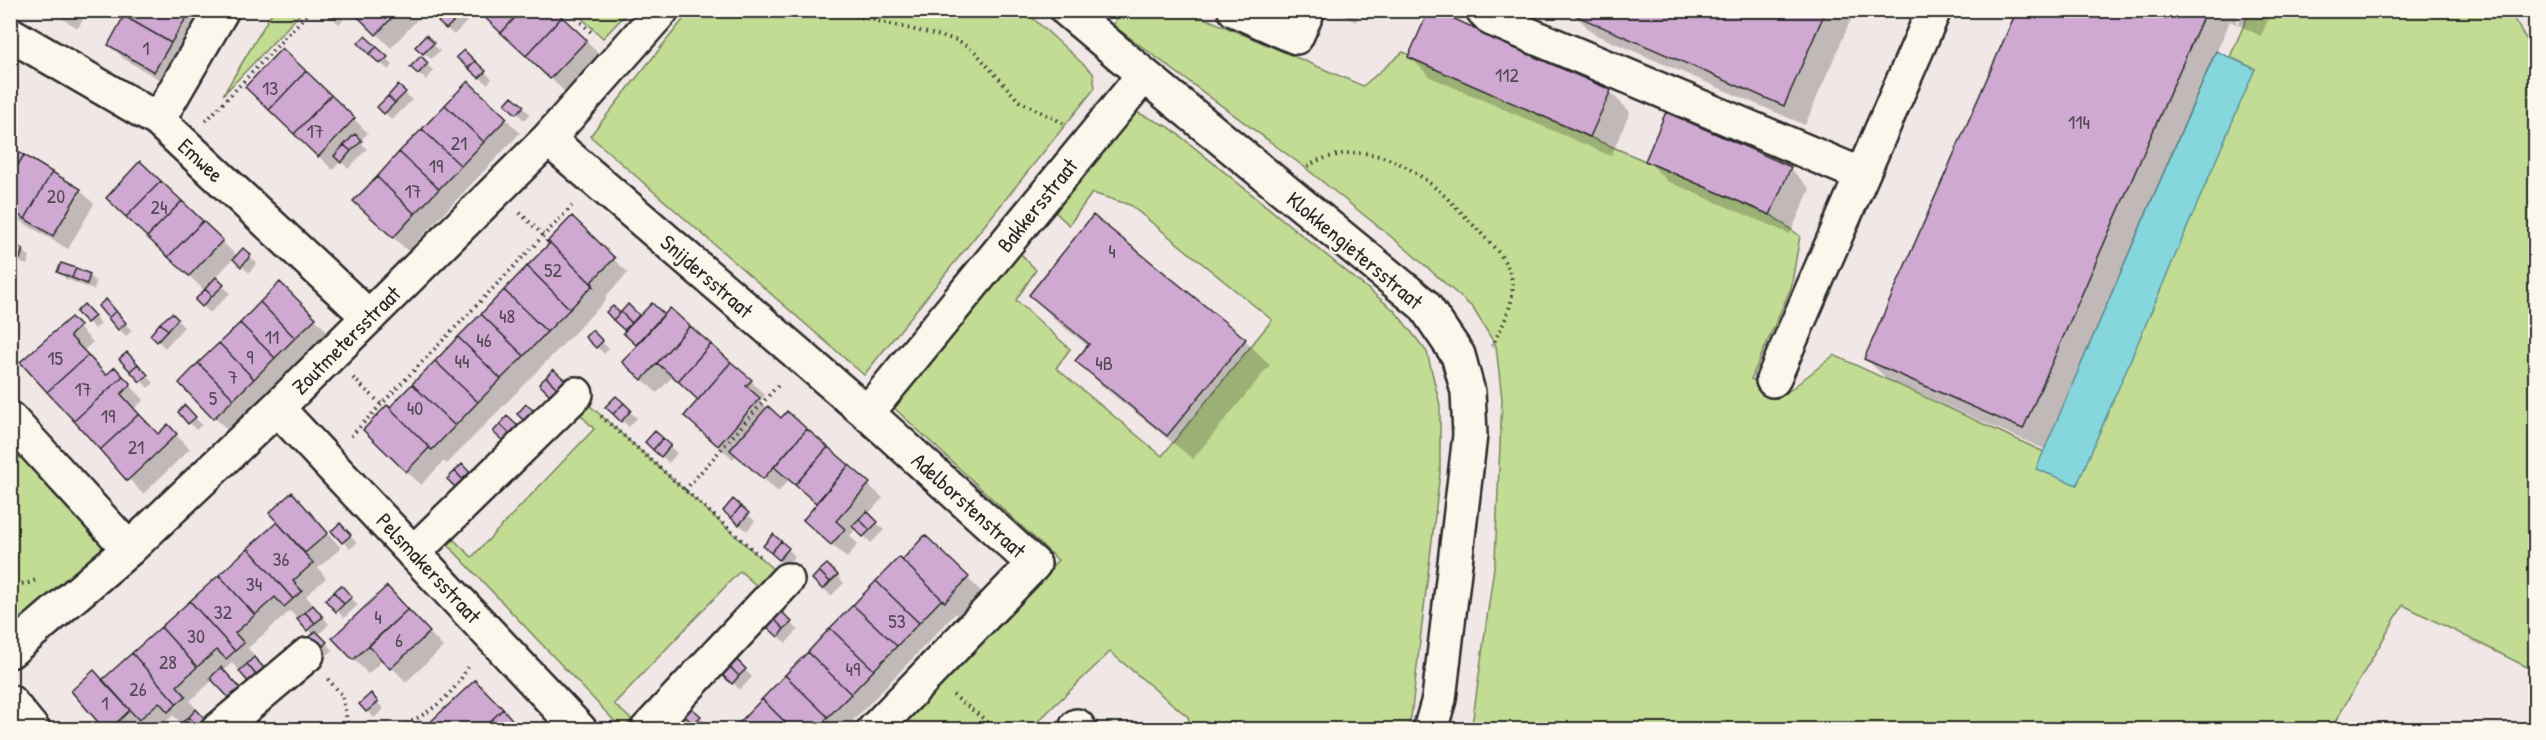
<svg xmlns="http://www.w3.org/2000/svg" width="2546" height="740" viewBox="0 0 2546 740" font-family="'Patrick Hand',sans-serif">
	<rect width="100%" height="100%" fill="#f2e7e7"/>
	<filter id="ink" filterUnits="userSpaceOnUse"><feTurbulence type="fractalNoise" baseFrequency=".0167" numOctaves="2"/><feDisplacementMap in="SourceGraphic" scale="12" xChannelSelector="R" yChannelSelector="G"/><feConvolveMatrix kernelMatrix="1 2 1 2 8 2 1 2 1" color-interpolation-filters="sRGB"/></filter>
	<g filter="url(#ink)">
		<path fill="#c2dc93" stroke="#76845f" stroke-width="1.5" d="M273,10L303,11L223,95L273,11Z
			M574,11H629L603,38Z
			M690,11H1025L1093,73L1095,88L864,375L590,136Z
			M1117,11H1188L1363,86L1403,52L1594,139L1771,215L1800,236L1791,288L1751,379L1785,394L1834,355L2044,452L2037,469L2255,69L2230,57L2250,11H2509L2536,55L2535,671L2403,605L2331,729H1470L1473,718L1495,560L1502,399L1496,346L1473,308L1405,248L1303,166L1114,26Z
			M1136,112L1169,127L1395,311L1427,352L1440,405V473L1411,717L1407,729H1191L1188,717L1110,652L1030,729H895L1058,560L893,407L1020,253L1036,270L1016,300L1070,349L1056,368L1162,456L1272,320L1130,205L1092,193L1069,225L1054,211Z
			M587,403L774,570L758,587L740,571L614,704L632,720L622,729L448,545L454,540L472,557L594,429L577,411Z
			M10,438L111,550L10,630Z"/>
		<path fill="#85d6dd" stroke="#619296" stroke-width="1.5" d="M2216,51L2255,69L2077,485L2036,469Z"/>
		<path fill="#0003" d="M47,10H88L78,28Z
			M129,10H213L169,85L124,59L109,44Z
			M325,10H336L344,19L339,24Z
			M352,10H426L391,48Z
			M451,10H468L473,15L454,35L440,22Z
			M1340,10H1361L1356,22L1347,18Z
			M1431,10L1610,92L1630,112L1611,156L1430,77L1410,57Z
			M1576,10H1855L1805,125L1594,34L1574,14Z
			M2019,10H2241L2236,23L2238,24L2244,10H2272L2261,36L2230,21L2044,449L1887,379L1866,359Z
			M493,24L586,41L600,55L565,92Z
			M426,37L440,51L431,59L417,47Z
			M365,38L393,65L388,70L360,43Z
			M464,52L492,79L487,84L458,57Z
			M421,58L434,71L426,80L412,67Z
			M398,87L412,100L392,120L379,107Z
			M512,98L530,114L524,120L507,103Z
			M261,101L354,119L368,133L360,141L367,149L348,169L341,161L333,170Z
			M506,119L520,133L408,251L369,215Z
			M10,150L80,190L94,204L68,249L10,215Z
			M1647,160L1790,168L1810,189L1790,234L1667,181Z
			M140,163L238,257L243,250L257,263L249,273L234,258L215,278L230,293L210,313L197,300L205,291L122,212Z
			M572,218L628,273L605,297L607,299L447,464L444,461L421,485L365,430L390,409L551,244Z
			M10,246L22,250L30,257L27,265L10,259Z
			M59,272L89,275L96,282L94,290L66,279Z
			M280,284L329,333L229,432L181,383Z
			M1031,295L1245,340L1270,365L1193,459L1102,386L1077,361L1089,347L1055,320Z
			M652,305L751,381L765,395L760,401L768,409L782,420L787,413L883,498L868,514L884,530L871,543L856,528L850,536L858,544L847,558L820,534L818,505L789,480L778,492L737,455L733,459L700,430L699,401L672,377L657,393L624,362L638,346L608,312L613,308L620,315L628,307L640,318Z
			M84,306L101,324L95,329L78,312Z
			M112,308L132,331L126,336L119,329Z
			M172,315L184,327L165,348L152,335Z
			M71,319L93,342L83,351L107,377L115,369L144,400L134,409L158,435L168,427L190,449L143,494L22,363Z
			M592,332L609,349L604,354L587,337Z
			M121,359L134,361L154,383L148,388Z
			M553,371L571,388L558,401L541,384Z
			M616,398L637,418L629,427L614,414Z
			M185,407L202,425L196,430L180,412Z
			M655,433L677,453L669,463L647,442Z
			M733,501L755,521L747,531L732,518Z
			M306,508L341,548L318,568L326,578L306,596L329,624L318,635L333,650L321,661L314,635L290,611L248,648L257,659L242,673L232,663L223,671L246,696L237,704L214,679L190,701L212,730H188L173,715L158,730H151L145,724L139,730H107L103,681L279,522Z
			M340,525L357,543L350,549L333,531Z
			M925,537L982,592L959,616L956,613L844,730H735L899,559L903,560Z
			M788,549L795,556L786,566L772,553Z
			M827,566L844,583L831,596L814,579Z
			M348,594L358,605L344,618L327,600Z
			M401,602L443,647L406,682L384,659L368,674L334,638Z
			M781,613L798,630L786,643L768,626Z
			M735,660L752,677L740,690L723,673Z
			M370,696L384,709L374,718L361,704Z
			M689,708L707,724L702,730H686Z"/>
		<path fill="#cfa9d2" stroke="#2b2b2b" stroke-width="1.5" d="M127,10H181L188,15L171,43L124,16Z
			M323,10H338V11L331,18Z
			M351,10H399L376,35Z
			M449,10H464L457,18Z
			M477,10H522L501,33Z
			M522,10H556L562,17L526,56L501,33Z
			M1429,10H1435L1483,32L1482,34L1611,90L1590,137L1408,57Z
			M1574,10H1826L1784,106L1572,14Z
			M2017,10H2206L2023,429L1864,359Z
			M448,12L456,19L446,29L438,22Z
			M124,16L171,43L154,72L108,45Z
			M562,17L587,40L550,79L526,56Z
			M426,35L434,43L423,54L415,47Z
			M365,36L377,47L369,54L358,43Z
			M377,47L388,57L380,64L369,54Z
			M282,48L306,71L269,110L245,87Z
			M464,50L475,61L468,68L456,57Z
			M421,56L428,63L418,74L410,67Z
			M475,61L486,71L479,78L468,68Z
			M306,71L331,95L294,134L269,110Z
			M468,81L507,118L484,142L445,105Z
			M398,85L406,92L395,103L388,96Z
			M331,95L355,118L318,157L294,134Z
			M388,96L395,103L384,114L377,107Z
			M512,96L524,106L516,114L505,104Z
			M445,105L484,142L461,166L422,129Z
			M1666,112L1791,167L1770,215L1645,161Z
			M422,129L461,166L439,189L399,152Z
			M355,134L362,141L351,151L344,145Z
			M344,145L351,151L341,163L334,156Z
			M10,148L24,155L10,178Z
			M399,152L439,189L415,214L377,177Z
			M24,155L52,172L25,219L10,210V178Z
			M140,161L161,181L126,217L106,198Z
			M52,172L81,189L53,236L25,219Z
			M377,177L415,214L393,238L353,201Z
			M161,181L182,201L147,237L126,217Z
			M182,201L203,221L168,257L147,237Z
			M1093,215L1246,339L1167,436L1075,361L1089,344L1029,295Z
			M572,216L615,258L592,281L593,285L548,241Z
			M203,221L223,240L189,276L168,257Z
			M546,241H548L593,285L570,309L527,266L549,244Z
			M10,244L23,249L20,259L10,255Z
			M243,248L251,255L241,267L233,259Z
			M61,263L76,268L72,278L57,272Z
			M527,266L570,309L547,332L504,290Z
			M76,268L90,274L87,284L72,278Z
			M216,277L224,285L212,296L205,289Z
			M280,282L316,318L295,338L260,302Z
			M205,289L212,296L202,307L195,300Z
			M504,290L547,332L524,356L481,314Z
			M106,299L116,311L108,318L98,306Z
			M260,302L295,338L275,358L240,323Z
			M652,303L664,314L636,345L623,333Z
			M84,304L95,316L87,323L76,312Z
			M628,304L639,315L632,323L621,312Z
			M613,306L620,313L613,320L606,312Z
			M670,308L690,326L642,380L622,362Z
			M116,311L126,323L118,330L108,318Z
			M621,312L632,323L624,330L613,320Z
			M172,313L178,319L168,330L160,323Z
			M481,314L524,356L501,379L458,337Z
			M71,317L80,326L70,336L88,355L47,392L20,362Z
			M160,323L168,330L157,342L150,335Z
			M240,323L275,358L254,379L219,343Z
			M690,326L711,344L678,381L657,363Z
			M592,330L603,341L596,348L585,337Z
			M458,337L501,379L478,402L435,361Z
			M219,343L254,379L234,399L198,363Z
			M711,344L731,362L698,400L678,381Z
			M127,352L138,364L130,371L119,359Z
			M88,355L106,375L115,367L123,376L74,421L47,392Z
			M435,361L478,402L455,426L412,384Z
			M731,362L752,380L746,386L760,398L718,446L684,416Z
			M198,363L234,399L213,419L179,383Z
			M138,364L148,375L140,382L130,371Z
			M553,369L565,380L557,388L546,377Z
			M123,376L131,384L121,394L139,414L100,450L74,421Z
			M546,377L557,388L550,395L539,384Z
			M412,384L455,426L432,450L387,405L390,407Z
			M616,396L624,403L613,414L605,407Z
			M624,403L631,410L621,422L613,414Z
			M526,404L534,411L524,421L517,414Z
			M185,405L196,417L188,424L178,412Z
			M387,405L432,450L429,448L406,472L363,430Z
			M768,406L781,418L787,411L807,429L763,479L730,450Z
			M139,414L158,434L168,424L177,434L127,481L100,450Z
			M507,416L519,427L511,435L500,424Z
			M500,424L511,435L504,442L493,432Z
			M807,429L828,447L795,485L774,467Z
			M655,431L663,438L653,450L645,442Z
			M663,438L671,445L661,457L653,450Z
			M828,447L849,465L816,503L795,485Z
			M462,464L472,475L465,482L455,471Z
			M849,465L870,483L836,521L845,529L831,545L803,520Z
			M455,471L465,482L458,490L447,479Z
			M292,492L328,533L305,553L269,513Z
			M733,499L741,506L731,518L723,511Z
			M741,506L749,513L739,525L731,518Z
			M867,511L878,522L870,530L859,519Z
			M859,519L870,530L863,537L852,526Z
			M277,522L313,563L293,581L302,591L293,599L248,548Z
			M340,523L351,535L342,543L331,531Z
			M773,534L781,541L771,553L763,546Z
			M925,535L969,577L945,602L899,557L903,559Z
			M781,541L789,548L779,560L771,553Z
			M248,548L293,599L284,607L275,597L255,615L219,575Z
			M899,557L945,602L941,600L919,623L876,581Z
			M827,564L838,575L830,582L819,571Z
			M819,571L830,582L823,590L812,579Z
			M219,575L255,615L235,633L244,643L235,651L190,601Z
			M876,581L919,623L897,646L853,605Z
			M341,585L352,597L344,604L334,592Z
			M387,586L408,609L353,660L332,638Z
			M334,592L344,604L336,612L325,600Z
			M190,601L235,651L226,659L217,650L197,667L161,627Z
			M313,605L323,617L315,623L305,612Z
			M853,605L897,646L874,670L830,628Z
			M408,609L430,632L390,669L369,646Z
			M781,611L792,622L784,629L774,619Z
			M305,612L315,623L307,631L297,619Z
			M774,619L784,629L778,637L766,626Z
			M161,627L197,667L177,686L186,696L177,704L132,653Z
			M830,628L874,670L851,694L808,652Z
			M316,631L327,642L313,655L303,643Z
			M808,652L851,694L828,717L785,675Z
			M132,653L177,704L168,712L159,702L139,720L102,680Z
			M254,657L265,669L257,676L247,664Z
			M735,658L746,669L739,676L728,665Z
			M247,664L257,676L249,683L239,671Z
			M728,665L739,676L732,684L720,673Z
			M221,667L240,688L229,698L210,678Z
			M94,670L130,710L109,730H105L71,691Z
			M785,675L828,717L816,730H793L762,699Z
			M475,680L503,709L481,730H428L425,727Z
			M371,693L378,702L366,712L359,704Z
			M762,699L793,730H746L739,723Z
			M689,706L701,716L693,724L682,713Z
			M196,709L207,721L199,728L189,717Z
			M503,709L521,730H481Z
			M682,713L693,724L688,730H684L675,721Z
			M189,717L199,728L197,730H186L180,724Z"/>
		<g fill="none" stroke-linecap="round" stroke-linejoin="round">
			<g stroke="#2b2b2b" stroke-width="38">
				<path id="minor" d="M1235,10L1296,37L1308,10
					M1483,10L1492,19L1862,175L1773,380
					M10,34L158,120L369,317
					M1144,75L1424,305L1458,355L1468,392L1470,435L1439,699L1430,730
					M158,120L222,10
					M548,139L867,413L1034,564L874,730
					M1862,175L1934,10
					M277,408L580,730
					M867,413L1144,75L1067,10
					M10,419L129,549
					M413,553L576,394
					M10,651L129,549L277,408L548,139L662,10
					M10,702L33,730
					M1077,726L1080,730
					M218,730L307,655
					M647,730L787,580"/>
			</g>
			<path stroke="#2b2b2b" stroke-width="4" stroke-dasharray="1.5 4.5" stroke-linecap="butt" d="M568,10L594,35
				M832,10L957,40L975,52L1019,101L1063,123
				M206,121L311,10
				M1308,167C1317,159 1326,158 1337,155C1394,142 1441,190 1476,228C1489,242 1506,257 1511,276C1517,302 1503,324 1492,346
				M520,213L544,236
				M353,378L381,404
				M601,416L762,558
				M351,436L572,206
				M685,490L780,383
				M10,585L28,583L39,579
				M328,679L342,695L349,730
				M953,695L998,730
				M396,730C431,711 451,700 470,663"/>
			<use href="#minor" stroke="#fbf7ec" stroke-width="33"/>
		</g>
	</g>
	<g text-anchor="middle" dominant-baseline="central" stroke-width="4.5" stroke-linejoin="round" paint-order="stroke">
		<g font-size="20" fill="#544a55">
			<text x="146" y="47">1</text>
			<text x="1507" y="74">112</text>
			<text x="270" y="87">13</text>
			<text x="2079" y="121">114</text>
			<text x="315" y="130">17</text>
			<text x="459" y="142">21</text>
			<text x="436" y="165">19</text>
			<text x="413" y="190">17</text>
			<text x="56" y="195">20</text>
			<text x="159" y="206">24</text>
			<text x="1112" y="250">4</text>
			<text x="553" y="269">52</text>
			<text x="507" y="315">48</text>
			<text x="272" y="336">11</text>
			<text x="484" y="339">46</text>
			<text x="250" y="356">9</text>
			<text x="55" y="357">15</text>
			<text x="462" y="360">44</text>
			<text x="1104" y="362">4B</text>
			<text x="233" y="376">7</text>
			<text x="83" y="388">17</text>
			<text x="213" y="397">5</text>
			<text x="415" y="407">40</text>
			<text x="108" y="415">19</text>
			<text x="136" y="446">21</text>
			<text x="281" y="558">36</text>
			<text x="254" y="583">34</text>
			<text x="223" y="611">32</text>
			<text x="378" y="616">4</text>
			<text x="897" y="620">53</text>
			<text x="196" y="635">30</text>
			<text x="399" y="639">6</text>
			<text x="168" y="661">28</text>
			<text x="853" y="668">49</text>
			<text x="138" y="688">26</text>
			<text x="105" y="702">1</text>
		</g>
		<g font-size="22" fill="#2b2b2b" stroke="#fbf7ec">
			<text transform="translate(201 160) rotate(43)">Emwee</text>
			<text transform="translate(1037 205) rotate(-51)">Bakkersstraat</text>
			<text transform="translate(1355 250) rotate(40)">Klokkengietersstraat</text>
			<text transform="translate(707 276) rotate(41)">Snijdersstraat</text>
			<text transform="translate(346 340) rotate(-45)">Zoutmetersstraat</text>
			<text transform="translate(969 505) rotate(42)">Adelborstenstraat</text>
			<text transform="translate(429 568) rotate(47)">Pelsmakersstraat</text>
		</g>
	</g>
	<rect width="2546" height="740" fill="none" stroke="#fbf7ec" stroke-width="36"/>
	<rect x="18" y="18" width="2510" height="704" fill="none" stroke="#2b2b2b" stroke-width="2" filter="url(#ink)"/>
</svg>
